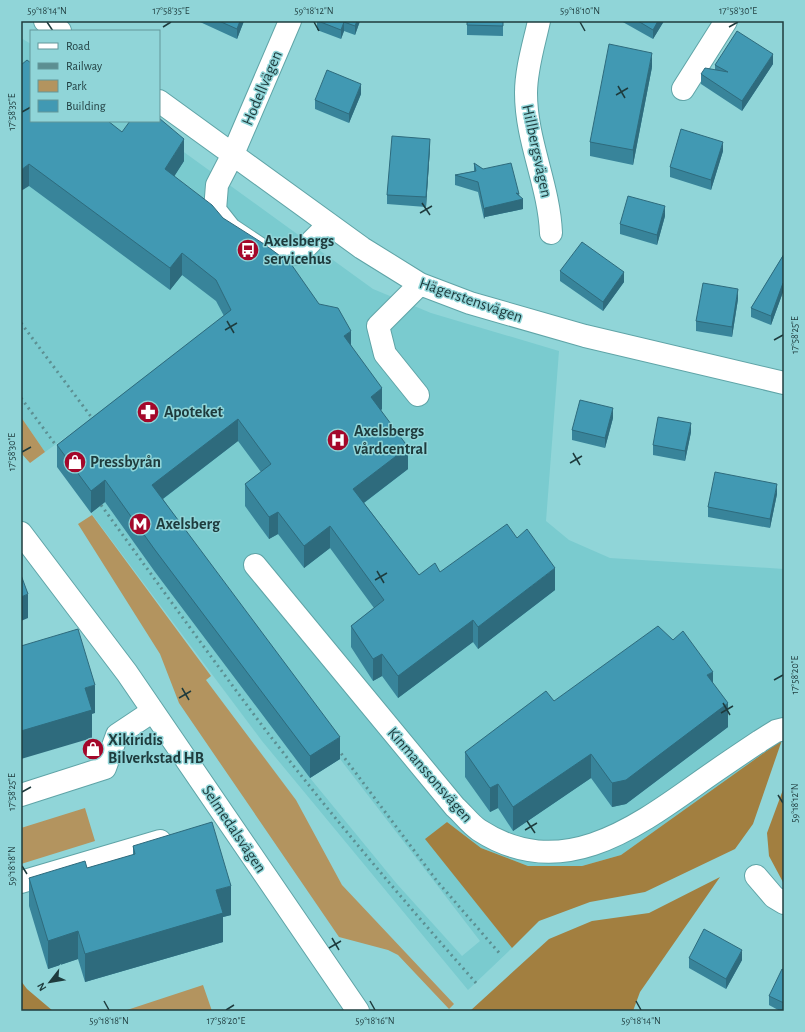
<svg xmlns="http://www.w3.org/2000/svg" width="805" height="1032" viewBox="0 0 805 1032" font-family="'Alegreya Sans',sans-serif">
	<rect width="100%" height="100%" fill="#90d5d8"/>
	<path fill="#7acbcf" d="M21,38L31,44V121H141L373,289L431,313L559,351L546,521L569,540L610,558L784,569V722L782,740L621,855L582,866H528L481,848L447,822L426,839L512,948L468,990L262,741L91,513L105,502L155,572L310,778L397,884L462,956L480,941L340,759L215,590L101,412L45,452L21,417Z"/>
	<path fill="#b3945f" d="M21,417L45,452L30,463L21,453Z
		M92,515L211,676L206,680L296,800L342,885L454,1004L449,1009L398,955L388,950L339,937L179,703L160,654L78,524Z
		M85,808L95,841L21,864V828Z
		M203,985L212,1011H127V1010Z"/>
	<path fill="#a27f40" d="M782,740L753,824L735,849L645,892L590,902L539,921L512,948L425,839L447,822L481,848L528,866H582L621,855Z
		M784,787V884L769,856L767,833Z
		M720,877L640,992L633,1011H470L549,939L592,921L649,913Z
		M21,981L27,989L53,1011H21Z"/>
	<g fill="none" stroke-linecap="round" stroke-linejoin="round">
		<g stroke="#5fa4a7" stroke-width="24">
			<path id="minor" d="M45,21L60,31
				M290,21L233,154L217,185L215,210L230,229L269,255L300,253L329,224
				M539,21C534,44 526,69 526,93C526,141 549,185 551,233
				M683,89L726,21
				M159,101L362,248L420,284L470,303L585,336L784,383
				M418,395L385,354L378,326L420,284
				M21,533L127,673L358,1011
				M255,565L455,807C463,814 470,824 479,830C559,882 631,831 697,784C718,769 739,755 760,741L776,731L784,729
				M21,795L105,768L117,735L153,711
				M756,876L774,897L784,903
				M21,882L160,841"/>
		</g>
		<use href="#minor" stroke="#fff" stroke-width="22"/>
		<path stroke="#5c8f92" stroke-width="3" stroke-dasharray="2 4" stroke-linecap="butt" d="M21,323L98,426
			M21,398L55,444
			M101,505C154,578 207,652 261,724C329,813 402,899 476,983
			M334,744L437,881L501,955"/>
	</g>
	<path fill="#38849a" d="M200,21H244L237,39L200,22Z
		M317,21H360L355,35L344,31L341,39L317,30Z
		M467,21H503V36L467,35Z
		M621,21H664L653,39Z
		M773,64L742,111L701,84V74L715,70V65Z
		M21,65L122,132L184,161L174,176L223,218L319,304L351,345L382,409L381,410L408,469L364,503L419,575L440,572L555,590L478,649L473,642L398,698L382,676L373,681L351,647V626L374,608L330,548L304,568L278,534L269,539L245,506V484L261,472L238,441L163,499L340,759L310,778L155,572L105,502L91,513L57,467V445L224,316L216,301L182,275L170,290L29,186Z
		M652,67L633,165L590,156V142Z
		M361,94L349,123L315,109V100Z
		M430,148L426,207L387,204V195Z
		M723,151L711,190L670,177V167Z
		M474,163L519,194L523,209L485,217L484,219L478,192L455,185V175L474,171Z
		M665,216L657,245L620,234V224Z
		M784,254V293L783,292L771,325L751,317V308Z
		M560,271L624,282L603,311L560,281Z
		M738,299L732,337L696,331V321Z
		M613,418L605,448L572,440V430Z
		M691,432L685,461L653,455V445Z
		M777,494L770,528L708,517V507Z
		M713,683L728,727L626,804L612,807L591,778L513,831L498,808L490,812L465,777V752L554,701Z
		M133,846L231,915L223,917V942L85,982L78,959L48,969L29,906V878L87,868L133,855Z
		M689,958L742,960L726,989L689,968Z
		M784,970V1011H780L769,1005V996Z"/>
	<path fill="#2e6b7d" d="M240,21H244L237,39V29Z
		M357,21H360L355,35V26Z
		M658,21H664L653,39V30Z
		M344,22V31L341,39V30Z
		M652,53V67L633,165V150Z
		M773,54V64L742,111V101Z
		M361,84V94L349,123V114Z
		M184,139V161L165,191V169Z
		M430,139V148L426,207V197Z
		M723,142V151L711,190V180Z
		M29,164V186L21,191V170Z
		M523,199V209L485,217L484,219V209L485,208Z
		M665,206V216L657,245V235Z
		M182,253V275L170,290V268Z
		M624,272V282L603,311V302Z
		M783,283V292L771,325V316Z
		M738,289V299L732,337V327Z
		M351,331V353L344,336Z
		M382,388V409L371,419V397Z
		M613,408V418L605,448V438Z
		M238,419V441L152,507V485Z
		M691,423V432L685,461V451Z
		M408,447V469L353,511V489Z
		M105,480V502L91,513V491Z
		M777,484V494L770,528V519Z
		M278,512V534L269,539V517Z
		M330,526V548L304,568V546Z
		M555,568V590L478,649V627Z
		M28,594V618L21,621V597Z
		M473,620V642L398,698V676Z
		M382,654V676L373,681V659Z
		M713,672V696L707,675Z
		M95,685V713L92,714V738L21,759V731L85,688Z
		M728,703V727L626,804L612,807V783Z
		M340,737V759L310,778V756Z
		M591,754V778L513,831V807Z
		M498,784V808L490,812V788Z
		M231,886V915L223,917V942L85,982V954L216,890Z
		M78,931V959L48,969V941Z
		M742,950V960L726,989V979Z"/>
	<path fill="#4199b3" stroke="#2e6b7d" d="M219,21H240L237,29Z
		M318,21H357L355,26L344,22L341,30Z
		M467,21H503V26L467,25Z
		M638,21H658L653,30Z
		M737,31L773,54L742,101L701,74L705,68L728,72L715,65Z
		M609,44L652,53L633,150L590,142Z
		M27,60L31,63V121H108L122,132L130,121H159V118L184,139L165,169L212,205L223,218L264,244L291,264L319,304L338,308L351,331L344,336L382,388L371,397L408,447L353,489L419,575L435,563L440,572L507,524L517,538L527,529L555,568L478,627L473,620L398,676L382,654L373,659L351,626L384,600L330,526L304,546L278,512L269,517L245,484L271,464L238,419L152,485L340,737L310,756L155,550L105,480L91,491L57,445L231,310L216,280L182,253L170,268L29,164L21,170V65Z
		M327,70L361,84L349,114L315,100Z
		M681,129L723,142L711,180L670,167Z
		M392,136L430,139L426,197L387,195Z
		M474,163L483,169L511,163L519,194L516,193L523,199L485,208L484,209L478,182L455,175L476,171Z
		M628,196L665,206L657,235L620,224Z
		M582,242L624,272L603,302L560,271Z
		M784,254V284L783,283L771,316L751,308Z
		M703,283L738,289L732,327L696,321Z
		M580,400L613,408L605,438L572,430Z
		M658,417L691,423L685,451L653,445Z
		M715,472L777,484L770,519L708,507Z
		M21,575L28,594L21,597Z
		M658,626L673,640L683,631L713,672L707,675L728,703L626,780L612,783L591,754L513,807L498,784L490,788L465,752L546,691L554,701Z
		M78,629L95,685L85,688L92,710L21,731V646Z
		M212,822L231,886L216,890L223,913L85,954L78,931L48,941L29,878L85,861L87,868L135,854L133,846Z
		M704,929L742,950L726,979L689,958Z
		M782,969L784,970V1003L769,996Z"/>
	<path fill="none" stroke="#1e3b3d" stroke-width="1.5" d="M47,22L53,31M314,22L319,31M580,22L585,31M163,27L171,22M729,27L738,22M618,86L625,98M616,95L628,88M22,112L31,107M422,203L430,215M420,213L432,206M227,321L234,333M225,330L237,323M774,340L783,335M22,452L31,447M573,453L580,465M570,463L582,456M377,571L384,583M375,580L387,573M774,680L783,675M182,688L189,700M179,698L191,691M723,703L730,715M721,713L733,706M22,792L31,787M778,795L783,803M527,821L535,833M525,830L537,823M22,866L27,874M332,938L339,950M329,948L341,941M104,1001L109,1010M370,1001L375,1010M636,1001L641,1010M226,1010L234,1005"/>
	<defs>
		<g id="bus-disc" transform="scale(1.15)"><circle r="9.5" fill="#a4072a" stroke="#90d5d8"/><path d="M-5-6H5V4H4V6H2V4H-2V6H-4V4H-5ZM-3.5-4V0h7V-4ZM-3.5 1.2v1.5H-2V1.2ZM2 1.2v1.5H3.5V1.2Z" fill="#fff"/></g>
		<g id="pharmacy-disc" transform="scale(1.15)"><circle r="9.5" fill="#a4072a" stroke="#90d5d8"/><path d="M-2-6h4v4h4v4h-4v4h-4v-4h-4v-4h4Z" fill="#fff"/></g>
		<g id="hospital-disc" transform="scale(1.15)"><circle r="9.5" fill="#a4072a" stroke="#90d5d8"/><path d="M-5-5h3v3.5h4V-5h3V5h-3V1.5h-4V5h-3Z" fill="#fff"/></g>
		<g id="shop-disc" transform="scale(1.15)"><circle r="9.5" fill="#a4072a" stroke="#90d5d8"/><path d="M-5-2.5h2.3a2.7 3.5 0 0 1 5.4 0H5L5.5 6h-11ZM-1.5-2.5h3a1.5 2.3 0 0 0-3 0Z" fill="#fff"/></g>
		<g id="metro-disc" transform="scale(1.15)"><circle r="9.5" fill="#a4072a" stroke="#90d5d8"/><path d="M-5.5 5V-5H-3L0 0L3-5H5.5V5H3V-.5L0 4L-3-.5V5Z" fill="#fff"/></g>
	</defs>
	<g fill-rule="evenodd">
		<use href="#bus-disc" x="248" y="250"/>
		<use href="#pharmacy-disc" x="148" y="412"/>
		<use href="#hospital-disc" x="338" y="440"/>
		<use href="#shop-disc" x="75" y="462"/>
		<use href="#metro-disc" x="140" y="524"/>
		<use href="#shop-disc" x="93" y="749"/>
	</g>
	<g text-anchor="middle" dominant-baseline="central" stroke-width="3" stroke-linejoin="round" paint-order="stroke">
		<g font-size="16" fill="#1e3b3d" stroke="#90d5d8">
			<text transform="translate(262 88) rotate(-67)">Hodellvägen</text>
			<text transform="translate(537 151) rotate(78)">Hillbergsvägen</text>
			<text transform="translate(471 300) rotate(19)">Hägerstensvägen</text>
			<text transform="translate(430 775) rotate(49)">Kinmanssonsvägen</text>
			<text transform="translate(234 829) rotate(56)">Selmedalsvägen</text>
		</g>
		<g font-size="16" font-weight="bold" fill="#1e3b3d" stroke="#90d5d8" text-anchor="start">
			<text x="264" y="241">Axelsbergs<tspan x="264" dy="18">servicehus</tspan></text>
			<text x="164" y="412">Apoteket</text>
			<text x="354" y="431">Axelsbergs<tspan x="354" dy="18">vårdcentral</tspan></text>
			<text x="90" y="462">Pressbyrån</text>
			<text x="156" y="524">Axelsberg</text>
			<text x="108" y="740">Xikiridis<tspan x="108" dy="18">Bilverkstad HB</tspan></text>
		</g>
	</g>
	<rect width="805" height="1032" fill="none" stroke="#90d5d8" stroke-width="44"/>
	<rect x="30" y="30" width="130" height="92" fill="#90d5d8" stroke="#62979a"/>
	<rect x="38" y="43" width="20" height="6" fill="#ffffff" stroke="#62979a"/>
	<text x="66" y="50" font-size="12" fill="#1e3b3d">Road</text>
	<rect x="38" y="63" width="20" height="6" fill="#5c8f92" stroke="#62979a"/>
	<text x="66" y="70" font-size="12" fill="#1e3b3d">Railway</text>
	<rect x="38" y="80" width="20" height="12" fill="#b3945f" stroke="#62979a"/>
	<text x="66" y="90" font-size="12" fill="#1e3b3d">Park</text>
	<rect x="38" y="100" width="20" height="12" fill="#4199b3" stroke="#62979a"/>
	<text x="66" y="110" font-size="12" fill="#1e3b3d">Building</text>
	<g transform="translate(50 982) rotate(239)" stroke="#90d5d8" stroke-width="3" paint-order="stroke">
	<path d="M0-3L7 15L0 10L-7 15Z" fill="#1e3b3d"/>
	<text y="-6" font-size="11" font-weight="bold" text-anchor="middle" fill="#1e3b3d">N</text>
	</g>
	<rect x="22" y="22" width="761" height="988" fill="none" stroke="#1e3b3d" stroke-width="1.5"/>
	<g font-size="10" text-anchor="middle" fill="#1e3b3d">
		<text x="47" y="14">59°18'14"N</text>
		<text x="171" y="14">17°58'35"E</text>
		<text x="314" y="14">59°18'12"N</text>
		<text x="580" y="14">59°18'10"N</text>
		<text x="738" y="14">17°58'30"E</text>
		<text transform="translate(11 112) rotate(-90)" y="4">17°58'35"E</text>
		<text transform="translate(794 335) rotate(-90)" y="4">17°58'25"E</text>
		<text transform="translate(11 452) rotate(-90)" y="4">17°58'30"E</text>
		<text transform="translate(794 675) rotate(-90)" y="4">17°58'20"E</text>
		<text transform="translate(11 792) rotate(-90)" y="4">17°58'25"E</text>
		<text transform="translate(794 803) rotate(-90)" y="4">59°18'12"N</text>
		<text transform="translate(11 866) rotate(-90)" y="4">59°18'18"N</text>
		<text x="109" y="1024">59°18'18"N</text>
		<text x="226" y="1024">17°58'20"E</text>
		<text x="375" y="1024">59°18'16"N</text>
		<text x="641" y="1024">59°18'14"N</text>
	</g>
</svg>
